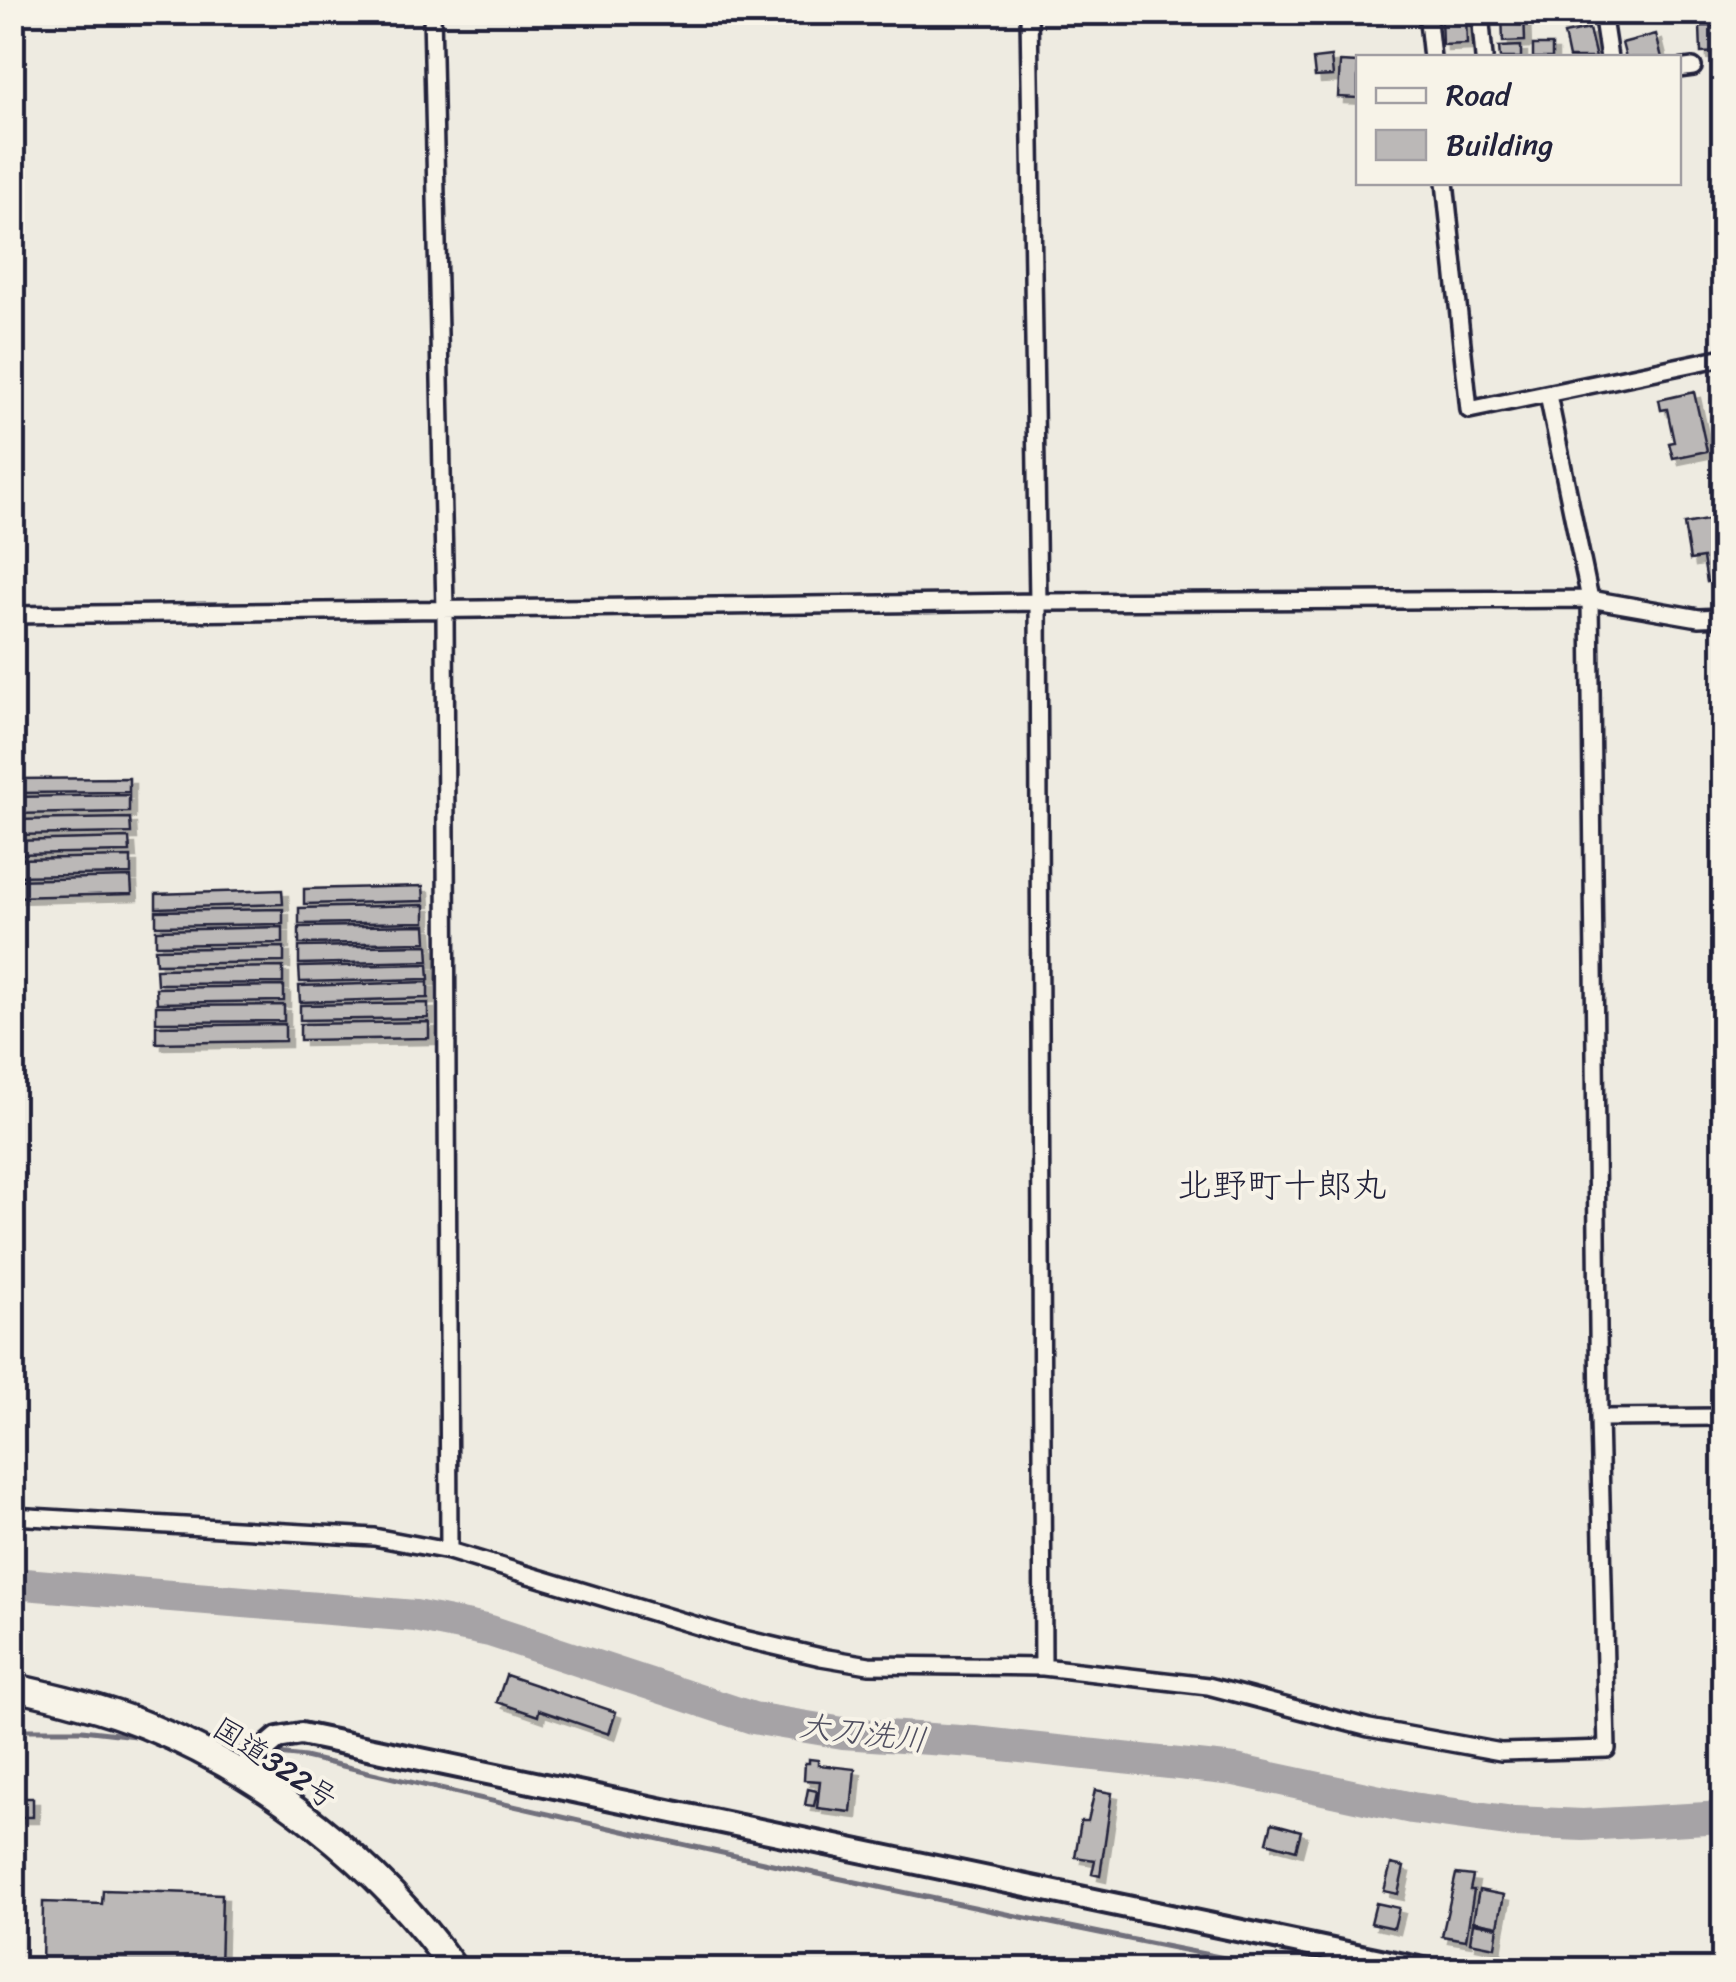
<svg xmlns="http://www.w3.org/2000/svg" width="1736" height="1982" viewBox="0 0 1736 1982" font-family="Sriracha,'Klee One',sans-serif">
	<defs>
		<filter id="shadow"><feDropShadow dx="6" dy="6" stdDeviation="0" flood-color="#0004"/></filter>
	</defs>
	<rect width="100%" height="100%" fill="#eeebe1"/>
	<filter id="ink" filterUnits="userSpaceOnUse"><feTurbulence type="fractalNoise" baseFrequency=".01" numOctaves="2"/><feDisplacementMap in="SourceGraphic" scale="20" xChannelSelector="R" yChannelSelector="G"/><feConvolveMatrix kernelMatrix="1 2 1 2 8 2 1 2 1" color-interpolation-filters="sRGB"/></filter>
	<g filter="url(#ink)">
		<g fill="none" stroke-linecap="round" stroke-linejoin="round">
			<path stroke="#716f7b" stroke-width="5" d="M12,1730H82L144,1737
				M214,1746L253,1751
				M269,1753L305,1757C630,1835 957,1906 1285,1970"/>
			<path stroke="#a6a3a6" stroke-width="32" d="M12,1583L415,1616L490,1631L753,1718L843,1733L974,1742L1235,1770L1412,1808L1514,1822L1583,1825L1724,1817"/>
		</g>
		<path fill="#bbb8b7" stroke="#22223b" stroke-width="2.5" filter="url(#shadow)" d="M1502,12H1524L1525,41L1503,42Z
			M1557,12H1581L1582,22L1558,24Z
			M1671,12H1694V17L1672,20Z
			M1466,15L1467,44L1442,45L1441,16Z
			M1700,26H1722L1723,52L1701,53Z
			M1589,29L1596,58H1569L1564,34Z
			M1656,34L1662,58H1626L1622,43Z
			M1533,45H1552V58H1533Z
			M1521,46V58H1500L1499,47Z
			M1331,57L1333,76L1315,77L1313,59Z
			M1340,62L1358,63V98L1338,97Z
			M1694,392L1707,451L1673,458L1669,443L1674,442L1667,409L1661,410L1659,400Z
			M1724,517V580L1707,582L1703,558L1690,560L1684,524Z
			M129,778V792L12,793V779Z
			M129,795V812L12,814V797Z
			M130,818L131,833L12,835V820Z
			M129,838L130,852L12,854V841Z
			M131,857V874L12,876V859Z
			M131,877L132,894L12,897V880Z
			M423,886L424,901L304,904V889Z
			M282,890L283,904L156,908V894Z
			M425,905V922L299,924V908Z
			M283,909V924L156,926V911Z
			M426,925L427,942L299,944V927Z
			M283,927V943L156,945V930Z
			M428,945L429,961L299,964V947Z
			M284,947V962L156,964L155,949Z
			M428,964L429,979L300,982L299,967Z
			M283,967V983L157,984L156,969Z
			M428,982V998L300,1002L299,986Z
			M284,986V1001L157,1003L156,988Z
			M428,1003V1018L300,1020V1005Z
			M284,1005V1021L156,1022V1006Z
			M429,1022V1038L300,1040V1024Z
			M285,1024V1041L156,1043V1026Z
			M506,1675L616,1712L609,1734L539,1710L538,1716L497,1702Z
			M809,1759L818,1760V1765L855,1769L851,1812L817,1808L820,1781L804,1780L805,1763H809Z
			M808,1789L817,1791L814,1806L805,1805Z
			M1095,1790L1112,1793L1100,1876L1092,1874L1095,1860L1075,1857L1081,1821H1088Z
			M12,1798H33V1817H12Z
			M1272,1823L1301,1831L1296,1850L1267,1842Z
			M1391,1864L1404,1867L1398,1894L1384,1891Z
			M1456,1874L1473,1876L1470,1890H1474L1466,1940L1442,1936Z
			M103,1890L222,1894L220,1970H42L43,1902L102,1904Z
			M1479,1890L1504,1895L1498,1926L1473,1921Z
			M1376,1903L1399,1908L1394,1928L1371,1923Z
			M1473,1923L1498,1927L1495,1947L1470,1942Z"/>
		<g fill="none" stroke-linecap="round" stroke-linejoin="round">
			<g stroke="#22223b" stroke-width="22">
				<path id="minor" d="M432,12L445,610L449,1551
					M1029,12L1038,602L1043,1667
					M1427,12L1432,58
					M1480,12L1484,58
					M1602,12L1609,58
					M1678,69L1693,67
					M1445,182L1469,410L1724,357
					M12,615L1038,602L1590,599L1699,618L1724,617
					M1599,1418L1724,1417
					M12,1516L374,1537L449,1551L731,1636L821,1657L869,1665L1043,1667L1208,1686L1369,1728L1501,1752L1607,1749L1599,1418L1590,599L1548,395"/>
			</g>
			<g stroke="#22223b" stroke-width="28">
				<path id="tertiary" d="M238,1772L278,1738L301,1734L1428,1970"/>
			</g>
			<g stroke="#22223b" stroke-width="32">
				<path id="trunk" d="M12,1687C57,1697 103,1708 145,1725C266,1774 379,1864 455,1970"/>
			</g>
			<use href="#minor" stroke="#f7f3e8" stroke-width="15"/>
			<use href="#tertiary" stroke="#f7f3e8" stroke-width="20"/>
			<use href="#trunk" stroke="#f7f3e8" stroke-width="25"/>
		</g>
	</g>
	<g text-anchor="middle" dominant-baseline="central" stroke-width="8" stroke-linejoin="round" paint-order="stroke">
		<g font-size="30" fill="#22223b" stroke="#f7f3e8">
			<text transform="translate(275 1763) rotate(33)">国道322号</text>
		</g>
		<g font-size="32" font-style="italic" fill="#504f60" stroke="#f7f3e8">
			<text transform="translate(863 1733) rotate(7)">大刀洗川</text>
		</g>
		<g font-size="35" fill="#22223b" stroke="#f7f3e8">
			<text x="1282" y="1185">北野町十郎丸</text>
		</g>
	</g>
	<rect width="1736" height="1982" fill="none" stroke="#f7f3e8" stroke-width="50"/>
	<rect x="25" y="25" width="1686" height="1932" fill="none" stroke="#22223b" stroke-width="4" filter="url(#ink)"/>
	<rect x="1356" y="55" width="325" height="130" fill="#f7f3e8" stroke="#a29fa3" stroke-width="2.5"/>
	<rect x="1376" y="88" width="50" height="15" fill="#f7f3e8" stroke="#a29fa3" stroke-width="2.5"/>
	<text x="1446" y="105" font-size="30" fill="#22223b">Road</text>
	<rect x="1376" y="130" width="50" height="30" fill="#bbb8b7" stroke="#a29fa3" stroke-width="2.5"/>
	<text x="1446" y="155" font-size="30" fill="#22223b">Building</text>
</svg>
